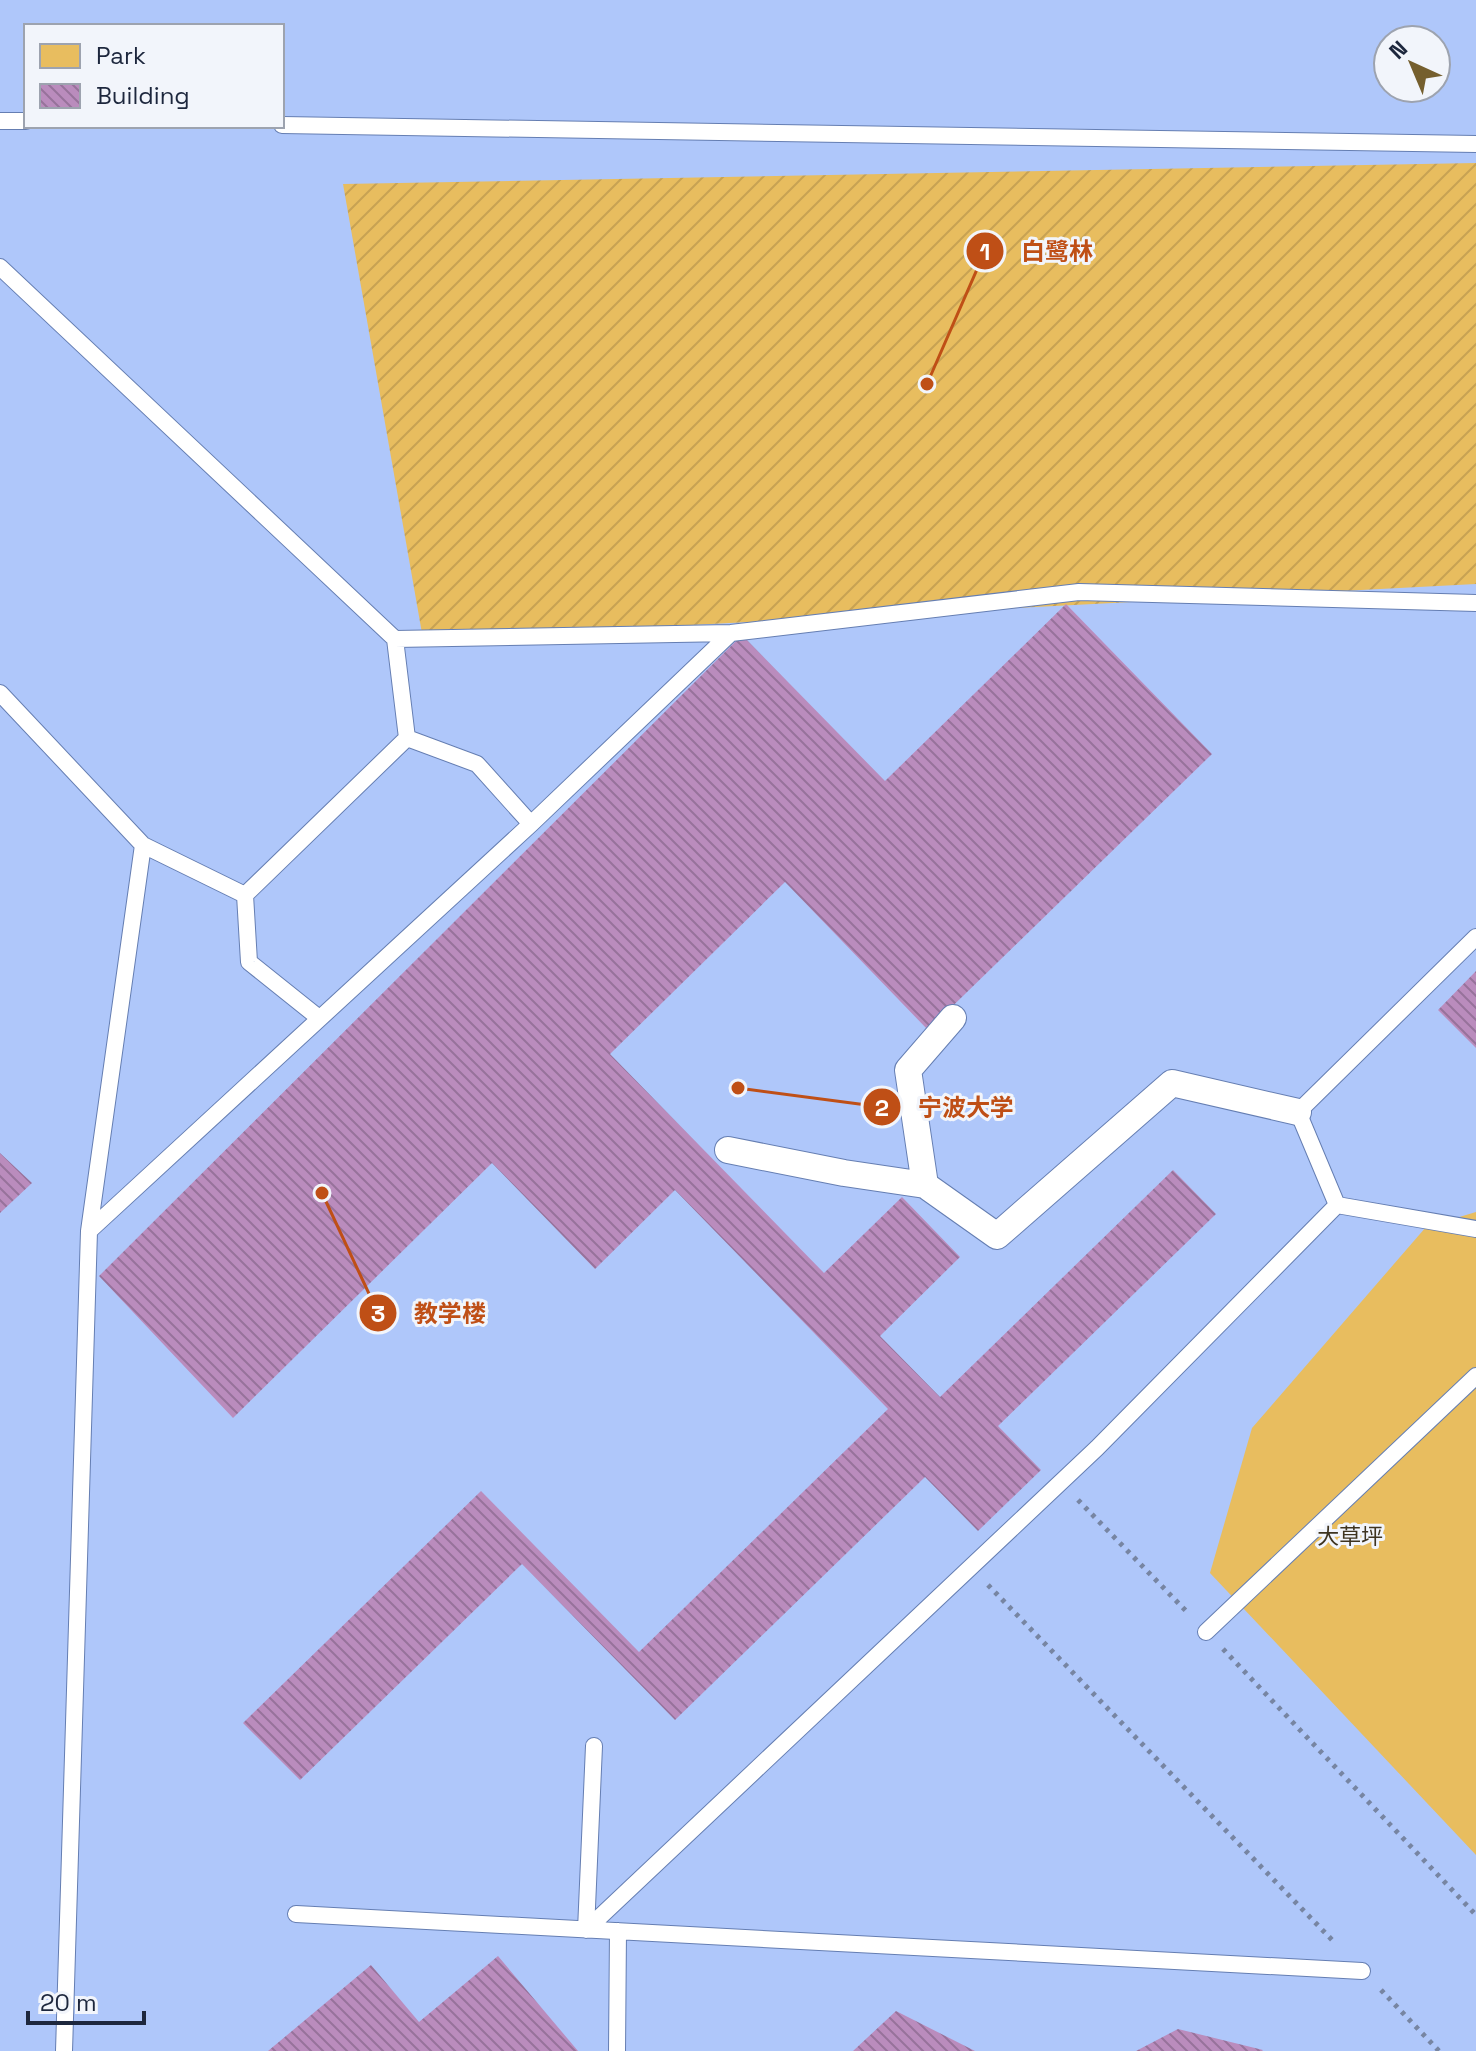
<svg xmlns="http://www.w3.org/2000/svg" width="1476" height="2051" viewBox="0 0 1476 2051" font-family="'Space Grotesk','Noto Sans SC',sans-serif">
	<defs>
		<pattern id="garden-furrows" width="10" height="10" patternUnits="userSpaceOnUse" patternTransform="scale(2)"><rect width="10" height="10" fill="#e8bd5f"/><path d="M-1 1l2-2M0 10L10 0M9 11l2-2" fill="none" stroke="#c7a253"/></pattern>
		<pattern id="building-back-hatch" width="6" height="6" patternUnits="userSpaceOnUse" patternTransform="scale(2)"><rect width="6" height="6" fill="#ba8cbd"/><path d="M-1 5l2 2M0 0l6 6M5-1l2 2" fill="none" stroke="#97729b"/></pattern>
	</defs>
	<rect width="100%" height="100%" fill="#c3d4f7"/>
	<path fill="#afc7fa" fill-rule="evenodd" d="M0,0H1476V2051H0ZM26,26H282V126H26ZM1388,40H1436V88H1388Z"/>
	<path fill="#e8bd5f" d="M1476,1212V1855L1210,1573L1252,1428L1426,1227Z"/>
	<path fill="url(#garden-furrows)" d="M1476,163V584L423,639L343,184Z"/>
	<path fill="url(#building-back-hatch)" d="M1066,604L1212,754L928,1030L785,882L610,1054L824,1273L902,1197L960,1257L880,1336L940,1397L1173,1170L1216,1214L998,1426L1041,1470L978,1531L925,1477L675,1720L522,1564L300,1780L243,1723L481,1491L639,1652L888,1409L675,1190L595,1269L492,1163L233,1418L99,1276L742,635L885,781Z
		M1476,971V1048L1438,1010Z
		M0,1153L32,1183L0,1213Z
		M498,1956L578,2051H268L371,1965L419,2022Z
		M896,2011L975,2051H853Z
		M1178,2029L1263,2050L1262,2051H1136Z"/>
	<g fill="none" stroke-linecap="round" stroke-linejoin="round">
		<g stroke="#657eb2" stroke-width="18">
			<path id="service" d="M0,121H26
				M282,125L1476,144
				M0,267L395,639L731,633L1079,592L1476,603
				M0,693L143,845L89,1231L64,2051
				M407,738L477,764L531,824
				M143,845L245,895L407,738L395,639
				M245,895L249,962L319,1018
				M1337,1205L1298,1112L1476,937
				M1337,1205L1476,1229
				M89,1231L531,824L731,633
				M1206,1632L1476,1376
				M296,1914L1362,1971
				M586,1930L1097,1448L1337,1205
				M586,1930L594,1746
				M617,2051L618,1931"/>
		</g>
		<g stroke="#657eb2" stroke-width="28">
			<path id="pedestrian" d="M728,1150L844,1173L925,1185L997,1236L1172,1083L1298,1112
				M925,1185L908,1070L953,1018"/>
		</g>
		<path stroke="#7785a2" stroke-width="5" stroke-dasharray="4 6" stroke-linecap="butt" d="M1078,1500L1188,1613
			M988,1585L1335,1943
			M1223,1649L1476,1915
			M1381,1990L1439,2051"/>
		<use href="#service" stroke="#fff" stroke-width="16"/>
		<use href="#pedestrian" stroke="#fff" stroke-width="26"/>
	</g>
	<g text-anchor="middle" dominant-baseline="central" stroke-width="6" stroke-linejoin="round" paint-order="stroke">
		<g font-size="22" fill="#3e3420" stroke="#f2f5fb">
			<text x="1350" y="1536">大草坪</text>
		</g>
	</g>
	<path fill="none" stroke="#bf4f16" stroke-width="3" d="M927 384L985 251M738 1088L882 1107M322 1193L378 1313"/>
	<g fill="#bf4f16" stroke="#f2f5fb" stroke-width="3">
		<circle cx="927" cy="384" r="8"/>
		<circle cx="738" cy="1088" r="8"/>
		<circle cx="322" cy="1193" r="8"/>
		<circle cx="985" cy="251" r="20"/>
		<circle cx="882" cy="1107" r="20"/>
		<circle cx="378" cy="1313" r="20"/>
	</g>
	<g font-size="24" text-anchor="middle" font-weight="bold" fill="#fff">
		<text x="985" y="260">1</text>
		<text x="882" y="1116">2</text>
		<text x="378" y="1322">3</text>
	</g>
	<g font-size="24" text-anchor="middle" font-weight="bold" fill="#bf4f16" stroke="#f2f5fb" stroke-width="6" stroke-linejoin="round" paint-order="stroke">
		<text x="1057" y="260">白鹭林</text>
		<text x="966" y="1116">宁波大学</text>
		<text x="450" y="1322">教学楼</text>
	</g>
	<rect x="24" y="24" width="260" height="104" fill="#f2f5fb" stroke="#9da3af" stroke-width="2"/>
	<rect x="40" y="44" width="40" height="24" fill="#e8bd5f" stroke="#9da3af" stroke-width="2"/>
	<text x="96" y="64" font-size="24" fill="#1d273d">Park</text>
	<rect x="40" y="84" width="40" height="24" fill="url(#building-back-hatch)" stroke="#9da3af" stroke-width="2"/>
	<text x="96" y="104" font-size="24" fill="#1d273d">Building</text>
	<g transform="translate(1412 64) rotate(316)"><circle r="38" fill="#f2f5fb" stroke="#9da3af" stroke-width="2"/>
	<path d="M0-6L14 30L0 20L-14 30Z" fill="#755f2e"/>
	<text y="-12" font-size="22" font-weight="bold" text-anchor="middle" fill="#1d273d">N</text>
	</g>
	<path d="M28 2011v12h116v-12" fill="none" stroke="#1d273d" stroke-width="4"/>
	<text x="40" y="2011" font-size="24" fill="#1d273d" stroke="#f2f5fb" stroke-width="6" paint-order="stroke">20 m</text>
</svg>
